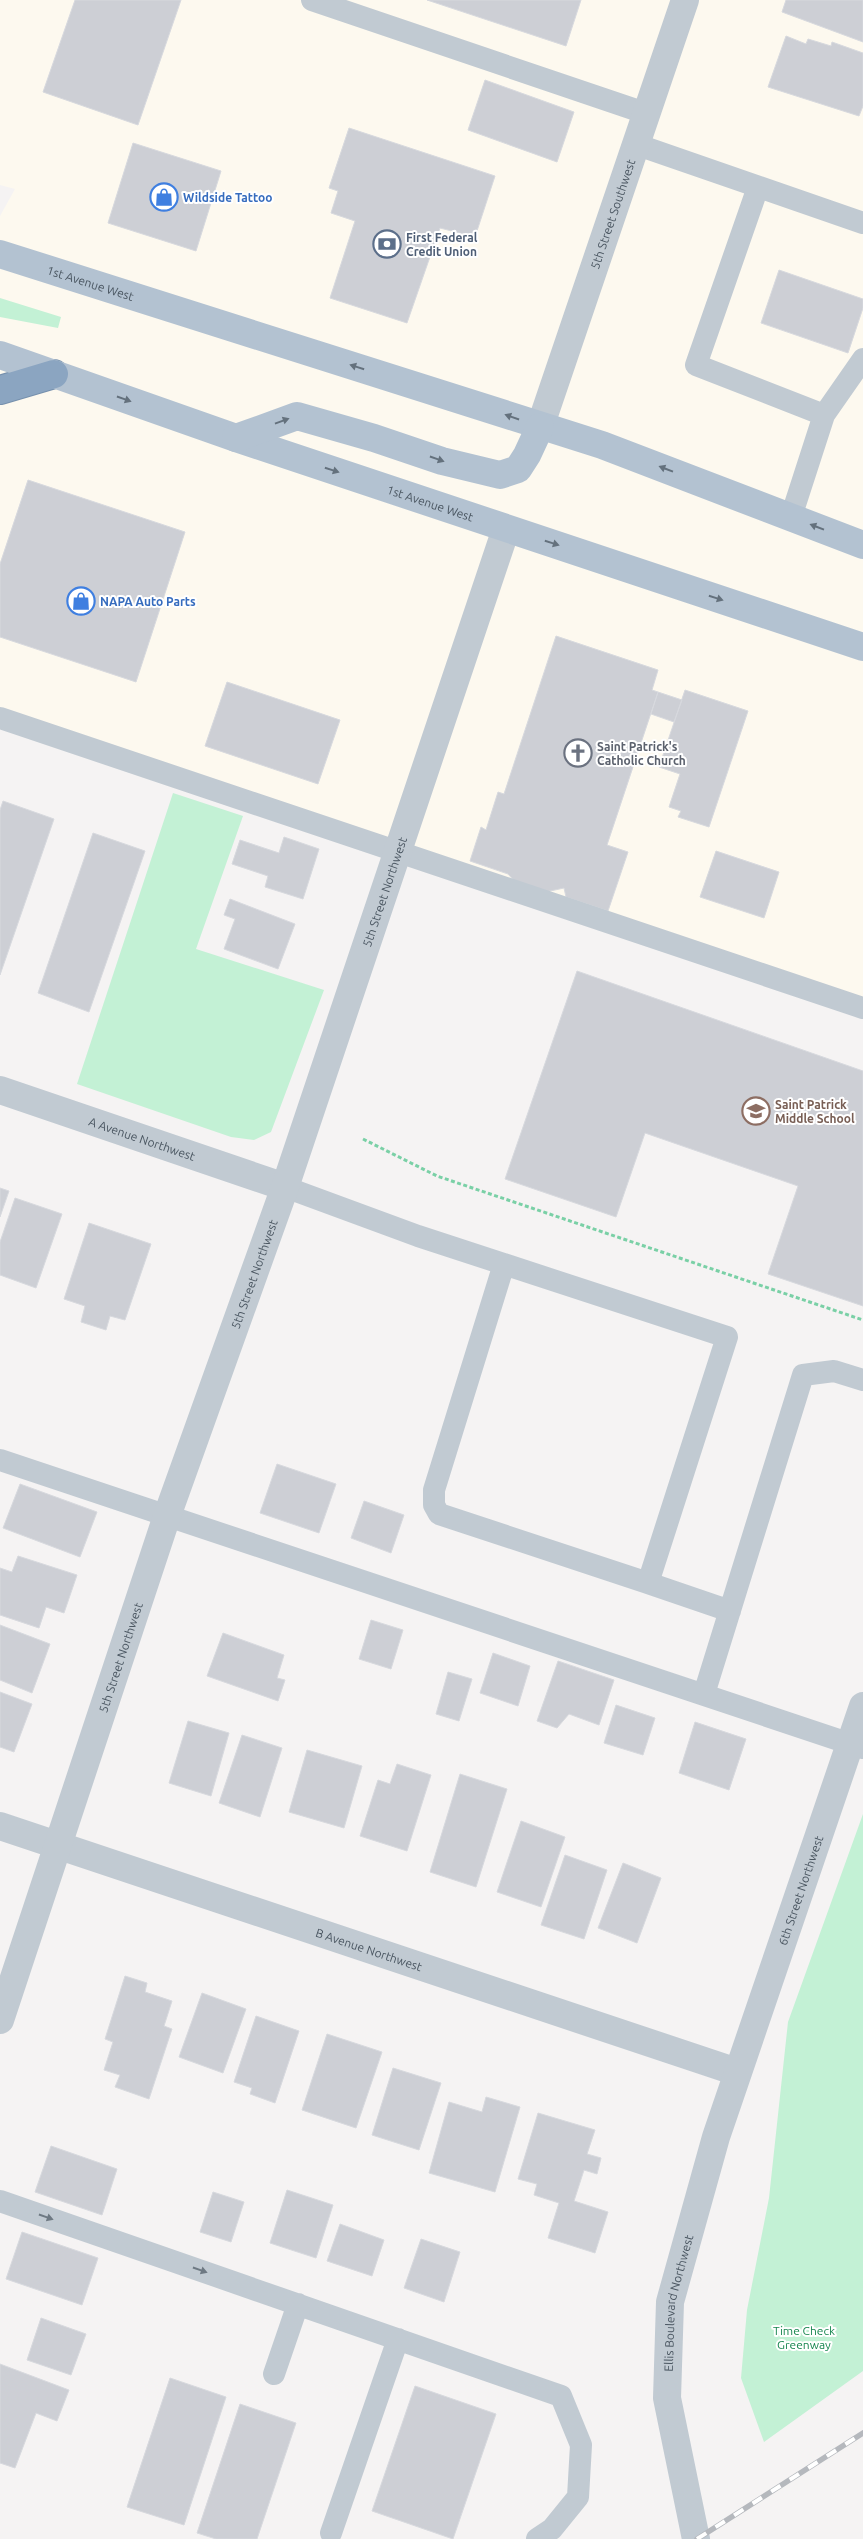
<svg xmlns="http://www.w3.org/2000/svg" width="863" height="2539" viewBox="0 0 863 2539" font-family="Ubuntu,sans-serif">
	<rect width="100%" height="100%" fill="#f5f3f3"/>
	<path fill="#fdf9ef" d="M0,0H863V1006L0,717V216L15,189L0,185Z"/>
	<path fill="#c3f1d5" d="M0,298L61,317L58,328L0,317Z
		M173,793L243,816L196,949L324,990L271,1132L254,1140L231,1137L77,1084Z
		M863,1814V2371L764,2442L741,2378L747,2310L769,2198L788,2022Z"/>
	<path fill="#cdcfd5" stroke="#d7d9de" d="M75,0H181L138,125L43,92Z
		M427,0H581L566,46Z
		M786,0H863V42L782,12Z
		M786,36L806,44L808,39L831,46L832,42L863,53V106L859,116L768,87Z
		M485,80L574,112L557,162L468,130Z
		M349,128L495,176L475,237L440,228L407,323L330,298L355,221L331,213L338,191L329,188Z
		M133,143L221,171L196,251L108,223Z
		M779,270L863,299V308L848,353L761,323Z
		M28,480L185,532L136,682L0,637V564Z
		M556,636L658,670L652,690L658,692L607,845L628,852L608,911L566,897L564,888L541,893L518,885L508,874L470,861L481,827L486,830L498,792L504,794Z
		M227,682L340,720L318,784L205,746Z
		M685,690L748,711L709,827L678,817L681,811L669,807L680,774L659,767Z
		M658,692L682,700L674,722L651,714Z
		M3,801L54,819L0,975V810Z
		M93,833L145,851L89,1012L38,993Z
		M284,837L319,849L303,899L265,887L268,876L232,864L240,840L279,853Z
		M716,851L779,872L764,918L700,897Z
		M230,899L295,924L278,969L224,949L235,919L224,915Z
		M577,971L863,1071V1306L768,1274L798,1186L645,1133L616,1217L505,1179Z
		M0,1188L9,1191L0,1217Z
		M15,1198L62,1214L36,1288L0,1275V1242Z
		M89,1223L151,1244L125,1320L110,1316L106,1330L81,1322L85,1306L64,1299Z
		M277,1464L336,1484L319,1533L260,1513Z
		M20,1484L97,1512L80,1557L3,1528Z
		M364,1501L404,1515L391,1553L351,1538Z
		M18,1556L77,1575L64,1613L46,1607L39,1628L0,1615V1568L12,1572Z
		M371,1620L403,1630L391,1669L359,1659Z
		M0,1625L50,1644L32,1693L0,1680Z
		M223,1633L284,1655L277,1678L285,1680L278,1701L207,1676Z
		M493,1653L530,1666L518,1706L480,1693Z
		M558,1661L614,1680L599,1725L569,1714L557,1728L537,1721Z
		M448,1672L472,1679L459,1721L436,1714Z
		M0,1692L32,1704L14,1752L0,1747Z
		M616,1705L655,1718L643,1755L604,1743Z
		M188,1721L229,1733L211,1796L169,1783Z
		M695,1722L746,1739L729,1790L679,1773Z
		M242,1735L282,1748L260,1817L219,1803Z
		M307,1750L362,1766L344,1828L289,1812Z
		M397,1764L431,1775L407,1851L360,1836L378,1780L390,1784Z
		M460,1774L507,1789L476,1887L430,1872Z
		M521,1821L565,1837L541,1907L497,1892Z
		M565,1855L607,1870L584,1939L541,1925Z
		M623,1863L661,1878L637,1943L598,1928Z
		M125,1976L147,1983L145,1992L172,2001L164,2026L172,2029L149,2099L115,2087L120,2075L104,2070L113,2042L105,2039Z
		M202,1993L246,2009L223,2073L179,2057Z
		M256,2016L299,2031L275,2103L250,2094L252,2088L234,2082Z
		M327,2034L382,2052L356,2128L302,2110Z
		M393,2068L441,2083L419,2150L372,2135Z
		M486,2097L520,2107L495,2192L429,2173L449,2102L482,2112Z
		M538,2113L595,2130L587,2154L601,2158L597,2174L584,2170L574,2201L608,2212L595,2253L548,2238L559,2203L534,2195L537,2184L518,2179Z
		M51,2146L117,2169L102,2215L35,2192Z
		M287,2190L333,2205L316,2258L270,2243Z
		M213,2192L244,2202L231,2242L200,2232Z
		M340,2224L384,2240L372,2276L327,2261Z
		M22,2232L98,2258L82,2305L6,2279Z
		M421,2239L460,2252L444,2302L404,2288Z
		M41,2318L86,2334L71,2375L27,2360Z
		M0,2364L69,2390L57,2421L36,2413L15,2468L0,2463Z
		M170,2378L226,2397L184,2525L127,2507Z
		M415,2386L496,2414L453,2539L372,2511Z
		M240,2404L296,2423L257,2539H216L197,2533Z"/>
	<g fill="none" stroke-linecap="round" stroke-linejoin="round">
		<g stroke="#7690ad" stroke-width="30">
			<path id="motorway" d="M0,390L54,374"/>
		</g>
		<path stroke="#7ad0a6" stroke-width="3" stroke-dasharray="4 2.5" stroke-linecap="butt" d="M363,1139L437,1176L863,1320"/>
		<path stroke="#c1cad2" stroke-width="22" d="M312,0L645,113
			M635,144L863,223
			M758,187L696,365L824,415L791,517
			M824,415L863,359
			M0,718L863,1008
			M285,1187L418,1236L727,1337L648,1583L730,1611
			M504,1264L434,1490V1505L439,1514L648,1583
			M0,1460L863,1748
			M704,1694L803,1375L834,1371L863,1380
			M0,2201L561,2396L581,2445L578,2497L552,2529L537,2539
			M274,2374L298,2304
			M331,2533L398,2339"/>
		<g stroke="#c1cad2" stroke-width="28">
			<path id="s1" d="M540,427L685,0"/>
			<path id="s2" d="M0,1090L285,1187"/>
			<path id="s3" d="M0,1826L737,2072"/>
			<path id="s4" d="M0,2020L167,1516L285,1187L506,529"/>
			<path id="s5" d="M696,2539L667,2398L670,2302L716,2137L863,1706"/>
		</g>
		<g stroke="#b3c2d1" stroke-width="28">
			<path id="s6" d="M0,254L602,445L863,545"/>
			<path id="s7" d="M0,355L236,438L863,647"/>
			<path d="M236,438L297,416L374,438L442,461L500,475L518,469L527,455L540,427"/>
		</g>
		<use href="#motorway" stroke="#8ba5c1" stroke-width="28"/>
		<g stroke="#b5b8bd" stroke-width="5.5">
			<path id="rail" d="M697,2539L863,2433"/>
		</g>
		<use href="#rail" stroke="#fff" stroke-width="4" stroke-dasharray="11" stroke-linecap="butt"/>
	</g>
	<defs><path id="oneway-solid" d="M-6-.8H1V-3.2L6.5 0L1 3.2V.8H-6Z" transform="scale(1.25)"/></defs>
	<g fill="#64717d">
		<use href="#oneway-solid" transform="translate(357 367) rotate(-162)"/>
		<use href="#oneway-solid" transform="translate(124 399) rotate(19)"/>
		<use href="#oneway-solid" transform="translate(512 417) rotate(-161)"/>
		<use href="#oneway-solid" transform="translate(282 421) rotate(-20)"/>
		<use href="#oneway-solid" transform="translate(437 459) rotate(19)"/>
		<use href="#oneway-solid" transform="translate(666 469) rotate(-159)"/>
		<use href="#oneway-solid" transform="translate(332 470) rotate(18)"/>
		<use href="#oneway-solid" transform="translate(817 527) rotate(-159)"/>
		<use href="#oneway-solid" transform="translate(552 543) rotate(17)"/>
		<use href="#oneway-solid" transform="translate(716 598) rotate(18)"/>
	</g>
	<g fill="#6e7983">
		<use href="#oneway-solid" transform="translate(46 2217) rotate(19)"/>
		<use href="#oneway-solid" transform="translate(200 2270) rotate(19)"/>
	</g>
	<defs>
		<g id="shop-ring" transform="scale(1.4375)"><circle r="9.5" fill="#fff" stroke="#3f7fe0" stroke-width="1.5"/><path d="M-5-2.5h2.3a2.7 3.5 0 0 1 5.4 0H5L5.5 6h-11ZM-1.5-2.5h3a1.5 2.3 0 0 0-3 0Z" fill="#3f7fe0"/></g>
		<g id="bank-ring" transform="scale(1.4375)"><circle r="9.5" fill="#fff" stroke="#5c6f8a" stroke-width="1.5"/><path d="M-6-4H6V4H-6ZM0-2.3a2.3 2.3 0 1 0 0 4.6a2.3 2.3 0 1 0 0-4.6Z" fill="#5c6f8a"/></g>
		<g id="church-ring" transform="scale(1.4375)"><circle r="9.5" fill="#fff" stroke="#6b7280" stroke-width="1.5"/><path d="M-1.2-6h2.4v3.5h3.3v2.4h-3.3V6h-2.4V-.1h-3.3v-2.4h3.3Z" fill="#6b7280"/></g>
		<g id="school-ring" transform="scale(1.4375)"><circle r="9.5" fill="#fff" stroke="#8d6e63" stroke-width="1.5"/><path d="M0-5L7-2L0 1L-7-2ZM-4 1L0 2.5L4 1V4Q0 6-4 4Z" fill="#8d6e63"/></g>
	</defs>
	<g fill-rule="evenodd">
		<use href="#shop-ring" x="164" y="197"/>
		<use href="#bank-ring" x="387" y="244"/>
		<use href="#shop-ring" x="81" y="601"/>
		<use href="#church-ring" x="578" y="753"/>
		<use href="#school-ring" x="756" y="1111"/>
	</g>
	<g text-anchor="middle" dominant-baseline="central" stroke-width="4" stroke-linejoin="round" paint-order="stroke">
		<g font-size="12" font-weight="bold" fill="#366cbe" stroke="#fff" text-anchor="start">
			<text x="183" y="197">Wildside Tattoo</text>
			<text x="100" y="601">NAPA Auto Parts</text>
		</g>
		<g font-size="12" fill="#4a5661" stroke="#fff">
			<text stroke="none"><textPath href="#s1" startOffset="225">5th Street Southwest</textPath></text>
			<text stroke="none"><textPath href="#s6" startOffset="95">1st Avenue West</textPath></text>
			<text stroke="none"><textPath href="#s7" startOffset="455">1st Avenue West</textPath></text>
			<text stroke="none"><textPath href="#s4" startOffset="1192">5th Street Northwest</textPath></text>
			<text stroke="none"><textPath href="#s2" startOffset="150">A Avenue Northwest</textPath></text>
			<text stroke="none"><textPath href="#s4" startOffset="788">5th Street Northwest</textPath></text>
			<text stroke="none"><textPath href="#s4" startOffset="382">5th Street Northwest</textPath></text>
			<text stroke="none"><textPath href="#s5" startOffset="672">6th Street Northwest</textPath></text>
			<text stroke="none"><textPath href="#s3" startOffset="389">B Avenue Northwest</textPath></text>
			<text stroke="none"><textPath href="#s5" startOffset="240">Ellis Boulevard Northwest</textPath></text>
		</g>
		<g font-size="12" font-weight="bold" fill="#4e5e75" stroke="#fff" text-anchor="start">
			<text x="406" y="237">First Federal<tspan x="406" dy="14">Credit Union</tspan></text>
		</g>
		<g font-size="12" font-weight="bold" fill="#5b616d" stroke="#fff" text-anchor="start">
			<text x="597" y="746">Saint Patrick's<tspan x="597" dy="14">Catholic Church</tspan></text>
		</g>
		<g font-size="12" font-weight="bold" fill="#785e54" stroke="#fff" text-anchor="start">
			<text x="775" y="1104">Saint Patrick<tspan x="775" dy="14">Middle School</tspan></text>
		</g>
		<g font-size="12" fill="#17864f" stroke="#fff">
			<text x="804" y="2330">Time Check<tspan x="804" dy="14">Greenway</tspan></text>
		</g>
	</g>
</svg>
